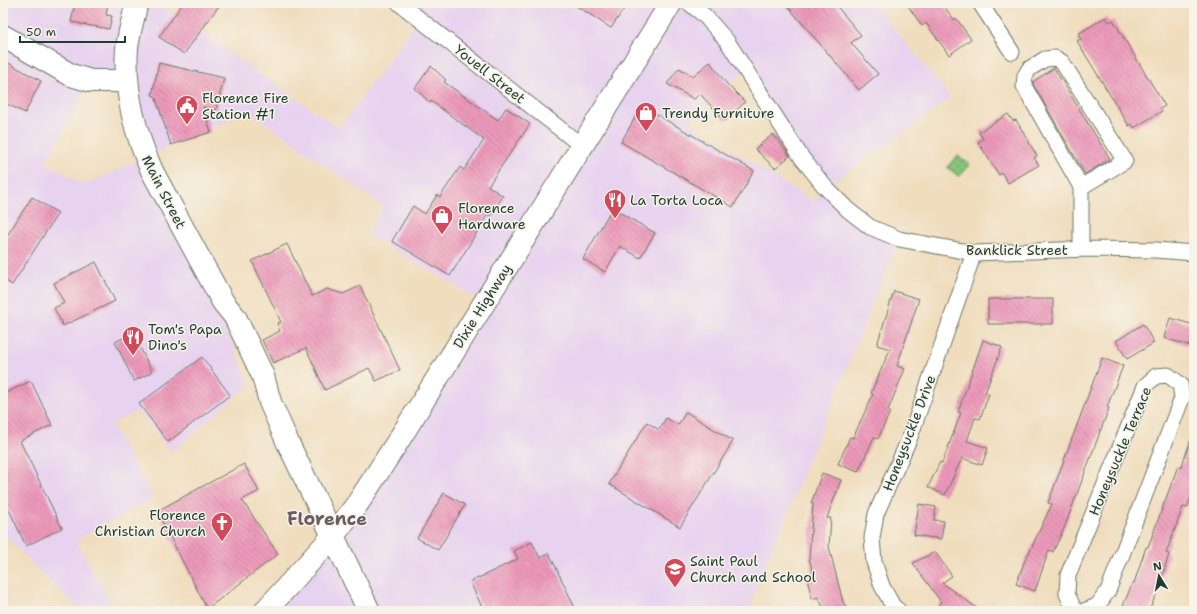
<svg xmlns="http://www.w3.org/2000/svg" width="1197" height="614" viewBox="0 0 1197 614" font-family="'Shantell Sans',sans-serif">
	<defs>
		<pattern id="park-dots" width="8" height="8" patternUnits="userSpaceOnUse"><rect width="8" height="8" fill="#85c57d"/><path d="M2 2h.1M6 6h.1" fill="none" stroke="#6ca167" stroke-width="1.8" stroke-linecap="round"/></pattern>
		<pattern id="building-back-hatch" width="6" height="6" patternUnits="userSpaceOnUse"><rect width="6" height="6" fill="#ed99ba"/><path d="M-1 5l2 2M0 0l6 6M5-1l2 2" fill="none" stroke="#bf7e98"/></pattern>
	</defs>
	<rect width="100%" height="100%" fill="#f7f3e8"/>
	<filter id="ink" filterUnits="userSpaceOnUse"><feTurbulence type="fractalNoise" baseFrequency=".025" numOctaves="2"/><feDisplacementMap in="SourceGraphic" scale="8" xChannelSelector="R" yChannelSelector="G"/><feConvolveMatrix kernelMatrix="1 2 1 2 8 2 1 2 1" color-interpolation-filters="sRGB"/></filter>
	<filter id="wash" filterUnits="userSpaceOnUse"><feTurbulence type="fractalNoise" baseFrequency=".012" numOctaves="4" result="noise"/><feDisplacementMap in="SourceGraphic" scale="16" xChannelSelector="R" yChannelSelector="G"/><feGaussianBlur stdDeviation="0.9" result="paint"/><feColorMatrix in="noise" values="0 0 0 0 0 0 0 0 0 0 0 0 0 0 0 0 0 1.4 0 .05"/><feComposite in="paint" operator="in"/></filter>
	<g filter="url(#wash)">
		<rect width="100%" height="100%" fill="#f0ddbd"/>
		<path fill="#e7d2ef" fill-rule="evenodd" d="M3,3H158L339,128L419,19L399,3H873L951,98L826,187L899,239L750,603L760,611H265L333,536L484,302L368,235L383,206L249,111L146,157L223,302V323L250,384L172,452L138,411L111,424L153,498L76,540L115,611H81L48,580L3,533ZM746,69L825,187L814,202L687,122ZM91,81H127L146,157L84,185L45,162Z"/>
		<path fill="url(#park-dots)" stroke="#528158" d="M958,155L970,165L959,177L947,167Z"/>
		<g id="blocks">
			<path fill="url(#building-back-hatch)" d="M75,3H108L106,15L112,16L109,29L71,22Z
				M183,3H221L184,54L159,37Z
				M572,3H628L611,28Z
				M785,3H834L861,35L851,43L878,74L859,90Z
				M906,3H942L954,20L956,18L971,39L949,55L926,23L922,26Z
				M1106,17L1109,22L1113,20L1165,106L1160,109L1162,111L1134,128L1132,124L1129,126L1077,41L1081,39L1078,34Z
				M3,60L41,81L25,113L3,102Z
				M710,62L726,83L745,102L725,121L700,94L694,99L667,84L679,68L693,76Z
				M159,63L224,78L216,110L203,107L211,132L171,145L155,96L152,95Z
				M431,66L446,80L444,82L498,120L506,108L530,124L488,186L503,196L491,216L488,214L450,276L392,241L413,206L425,214L437,195L440,197L460,167L464,170L484,140L431,101L430,103L415,88Z
				M1054,68L1110,159L1085,174L1033,84L1034,81Z
				M642,106L754,171L733,207L621,142Z
				M1008,114L1013,121L1016,120L1037,156L1034,158L1039,165L1008,183L1002,173L999,175L978,142L983,139L979,132Z
				M773,134L790,156L775,168L755,149Z
				M32,197L58,213L12,285L3,279V242Z
				M612,208L655,233L640,258L620,246L605,272L583,259Z
				M287,244L312,296L327,289L343,294L360,286L400,370L376,381L369,368L325,390L306,348L273,363L262,340L280,331L277,323L281,322L252,261Z
				M96,262L115,301L63,326L54,308L64,303L54,283Z
				M894,291L919,299L897,366L905,369L888,410L890,412L878,439L874,437L858,472L838,464L850,437L853,438L873,394L871,393L890,349L877,345Z
				M988,299H1053V324H988Z
				M1170,318L1194,325V347L1164,338Z
				M1143,324L1154,343L1127,359L1116,341Z
				M133,333L152,372L134,381L115,342Z
				M983,340L1002,347L985,393L989,394L980,419L975,418L967,441L988,448L982,465L962,458L945,495L928,487L940,462L942,463L961,413L958,412Z
				M202,357L230,395L168,442L139,404Z
				M1102,358L1123,366L1107,407L1109,408L1065,526L1053,552L1049,550L1035,591L1016,584L1027,555H1028L1052,504L1048,503Z
				M31,381L52,425L20,441L62,528L26,546L3,497V394Z
				M686,412L733,441L680,527L609,484L647,422L659,430L666,418L678,425Z
				M1192,436H1194V489L1187,508L1183,507L1166,553L1169,554L1158,590L1149,611H1128L1122,608L1133,582L1134,583L1146,547H1148L1178,466L1181,468Z
				M244,464L259,491L242,500L278,554L207,609L157,511Z
				M822,473L841,480L827,518H831L829,547L843,602L848,611H825L818,597L812,599L807,578H814L809,558L813,504L811,503Z
				M444,493L465,505L438,550L417,538Z
				M919,504L936,507L934,520L944,521L941,539L914,535Z
				M532,542L540,558L549,553L575,608L568,611H484L470,582L518,559L514,551Z
				M935,552L952,576L942,583L981,611H946L938,605L941,602L913,563Z"/>
		</g>
	</g>
	<g filter="url(#ink)">
		<use href="#blocks" fill-opacity="0" stroke="#687564" stroke-width="1"/>
		<g fill="none" stroke-linecap="round" stroke-linejoin="round">
			<g stroke="#687564" stroke-width="17">
				<path id="street" d="M399,3L582,146
					M689,3L705,16L727,41L802,158L825,187L848,210L870,227L899,239L974,253L1088,249L1156,250L1194,253
					M980,3L1012,52
					M1081,187L1125,161L1062,62L1055,58L1045,59L1029,69L1025,76L1024,86L1081,187V249
					M899,611L893,606L882,586L874,562L872,538L876,514L910,437L974,253
					M1075,611L1067,594L1068,575L1145,386L1156,376L1168,375L1180,384L1182,398L1108,591L1097,606L1084,611"/>
			</g>
			<g stroke="#687564" stroke-width="24">
				<path id="secondary" d="M137,3C133,18 129,33 127,48C124,90 135,133 152,171L223,302L235,317L263,376L270,402L288,443L333,536
					M3,36L71,75L91,81H127"/>
			</g>
			<g stroke="#687564" stroke-width="24">
				<path id="primary" d="M333,536L369,611
					M265,611L333,536L358,503L400,438L671,3"/>
			</g>
			<use href="#street" stroke="#fff" stroke-width="15"/>
			<use href="#secondary" stroke="#fff" stroke-width="22"/>
			<use href="#primary" stroke="#fff" stroke-width="22"/>
		</g>
	</g>
	<defs>
		<g id="civic-pin" transform="scale(1.15)"><path d="M0 17L-7.5 6A9.5 9.5 0 1 1 7.5 6Z" fill="#d1495b" stroke="#f7f3e8"/><path d="M-.6-6.5H3V-4.5H.6V-3L4-1V1h2V6H-6V1h2V-1L-.6-3ZM-1.2 2.5V6h2.4V2.5Z" fill="#fff"/></g>
		<g id="shop-pin" transform="scale(1.15)"><path d="M0 17L-7.5 6A9.5 9.5 0 1 1 7.5 6Z" fill="#d1495b" stroke="#f7f3e8"/><path d="M-5-2.5h2.3a2.7 3.5 0 0 1 5.4 0H5L5.5 6h-11ZM-1.5-2.5h3a1.5 2.3 0 0 0-3 0Z" fill="#fff"/></g>
		<g id="restaurant-pin" transform="scale(1.15)"><path d="M0 17L-7.5 6A9.5 9.5 0 1 1 7.5 6Z" fill="#d1495b" stroke="#f7f3e8"/><path d="M-5-6h1v4h1v-4h1v4h1v-4h1v5L-1.5 .5V6h-2V.5L-5-1ZM5-6V6H3V1.5H1.5Q1.5-4 5-6Z" fill="#fff"/></g>
		<g id="church-pin" transform="scale(1.15)"><path d="M0 17L-7.5 6A9.5 9.5 0 1 1 7.5 6Z" fill="#d1495b" stroke="#f7f3e8"/><path d="M-1.2-6h2.4v3.5h3.3v2.4h-3.3V6h-2.4V-.1h-3.3v-2.4h3.3Z" fill="#fff"/></g>
		<g id="school-pin" transform="scale(1.15)"><path d="M0 17L-7.5 6A9.5 9.5 0 1 1 7.5 6Z" fill="#d1495b" stroke="#f7f3e8"/><path d="M0-5L7-2L0 1L-7-2ZM-4 1L0 2.5L4 1V4Q0 6-4 4Z" fill="#fff"/></g>
	</defs>
	<g fill-rule="evenodd">
		<use href="#civic-pin" x="187" y="106"/>
		<use href="#shop-pin" x="646" y="113"/>
		<use href="#restaurant-pin" x="615" y="200"/>
		<use href="#shop-pin" x="442" y="216"/>
		<use href="#restaurant-pin" x="133" y="337"/>
		<use href="#church-pin" x="222" y="523"/>
		<use href="#school-pin" x="675" y="569"/>
	</g>
	<g text-anchor="middle" dominant-baseline="central" stroke-width="3" stroke-linejoin="round" paint-order="stroke">
		<g font-size="14" fill="#1f3d34" stroke="#f7f3e8">
			<text transform="translate(490 74) rotate(38)">Youell Street</text>
			<text transform="translate(164 192) rotate(63)">Main Street</text>
			<text x="1017" y="250">Banklick Street</text>
			<text transform="translate(482 306) rotate(-58)">Dixie Highway</text>
			<text transform="translate(909 433) rotate(-69)">Honeysuckle Drive</text>
			<text transform="translate(1120 451) rotate(-67)">Honeysuckle Terrace</text>
		</g>
		<g font-size="14" fill="#1f3d34" stroke="#f7f3e8" text-anchor="start">
			<text x="202" y="98">Florence Fire<tspan x="202" dy="16">Station #1</tspan></text>
			<text x="662" y="113">Trendy Furniture</text>
			<text x="630" y="200">La Torta Loca</text>
			<text x="458" y="208">Florence<tspan x="458" dy="16">Hardware</tspan></text>
			<text x="148" y="329">Tom's Papa<tspan x="148" dy="16">Dino's</tspan></text>
			<text x="206" y="515" text-anchor="end">Florence<tspan x="206" dy="16">Christian Church</tspan></text>
			<text x="690" y="561">Saint Paul<tspan x="690" dy="16">Church and School</tspan></text>
		</g>
		<g font-size="18" font-weight="bold" fill="#675d63" stroke="#f7f3e8">
			<text x="327" y="519">Florence</text>
		</g>
	</g>
	<rect width="1197" height="614" fill="none" stroke="#f7f3e8" stroke-width="16"/>
	<g transform="translate(1159 576) rotate(350)" stroke="#f7f3e8" stroke-width="3" paint-order="stroke">
	<path d="M0-3L7 15L0 10L-7 15Z" fill="#1f3d34"/>
	<text y="-6" font-size="11" font-weight="bold" text-anchor="middle" fill="#1f3d34">N</text>
	</g>
	<path d="M20 36v6h105v-6" fill="none" stroke="#1f3d34" stroke-width="2"/>
	<text x="26" y="36" font-size="12" fill="#1f3d34" stroke="#f7f3e8" stroke-width="3" paint-order="stroke">50 m</text>
</svg>
